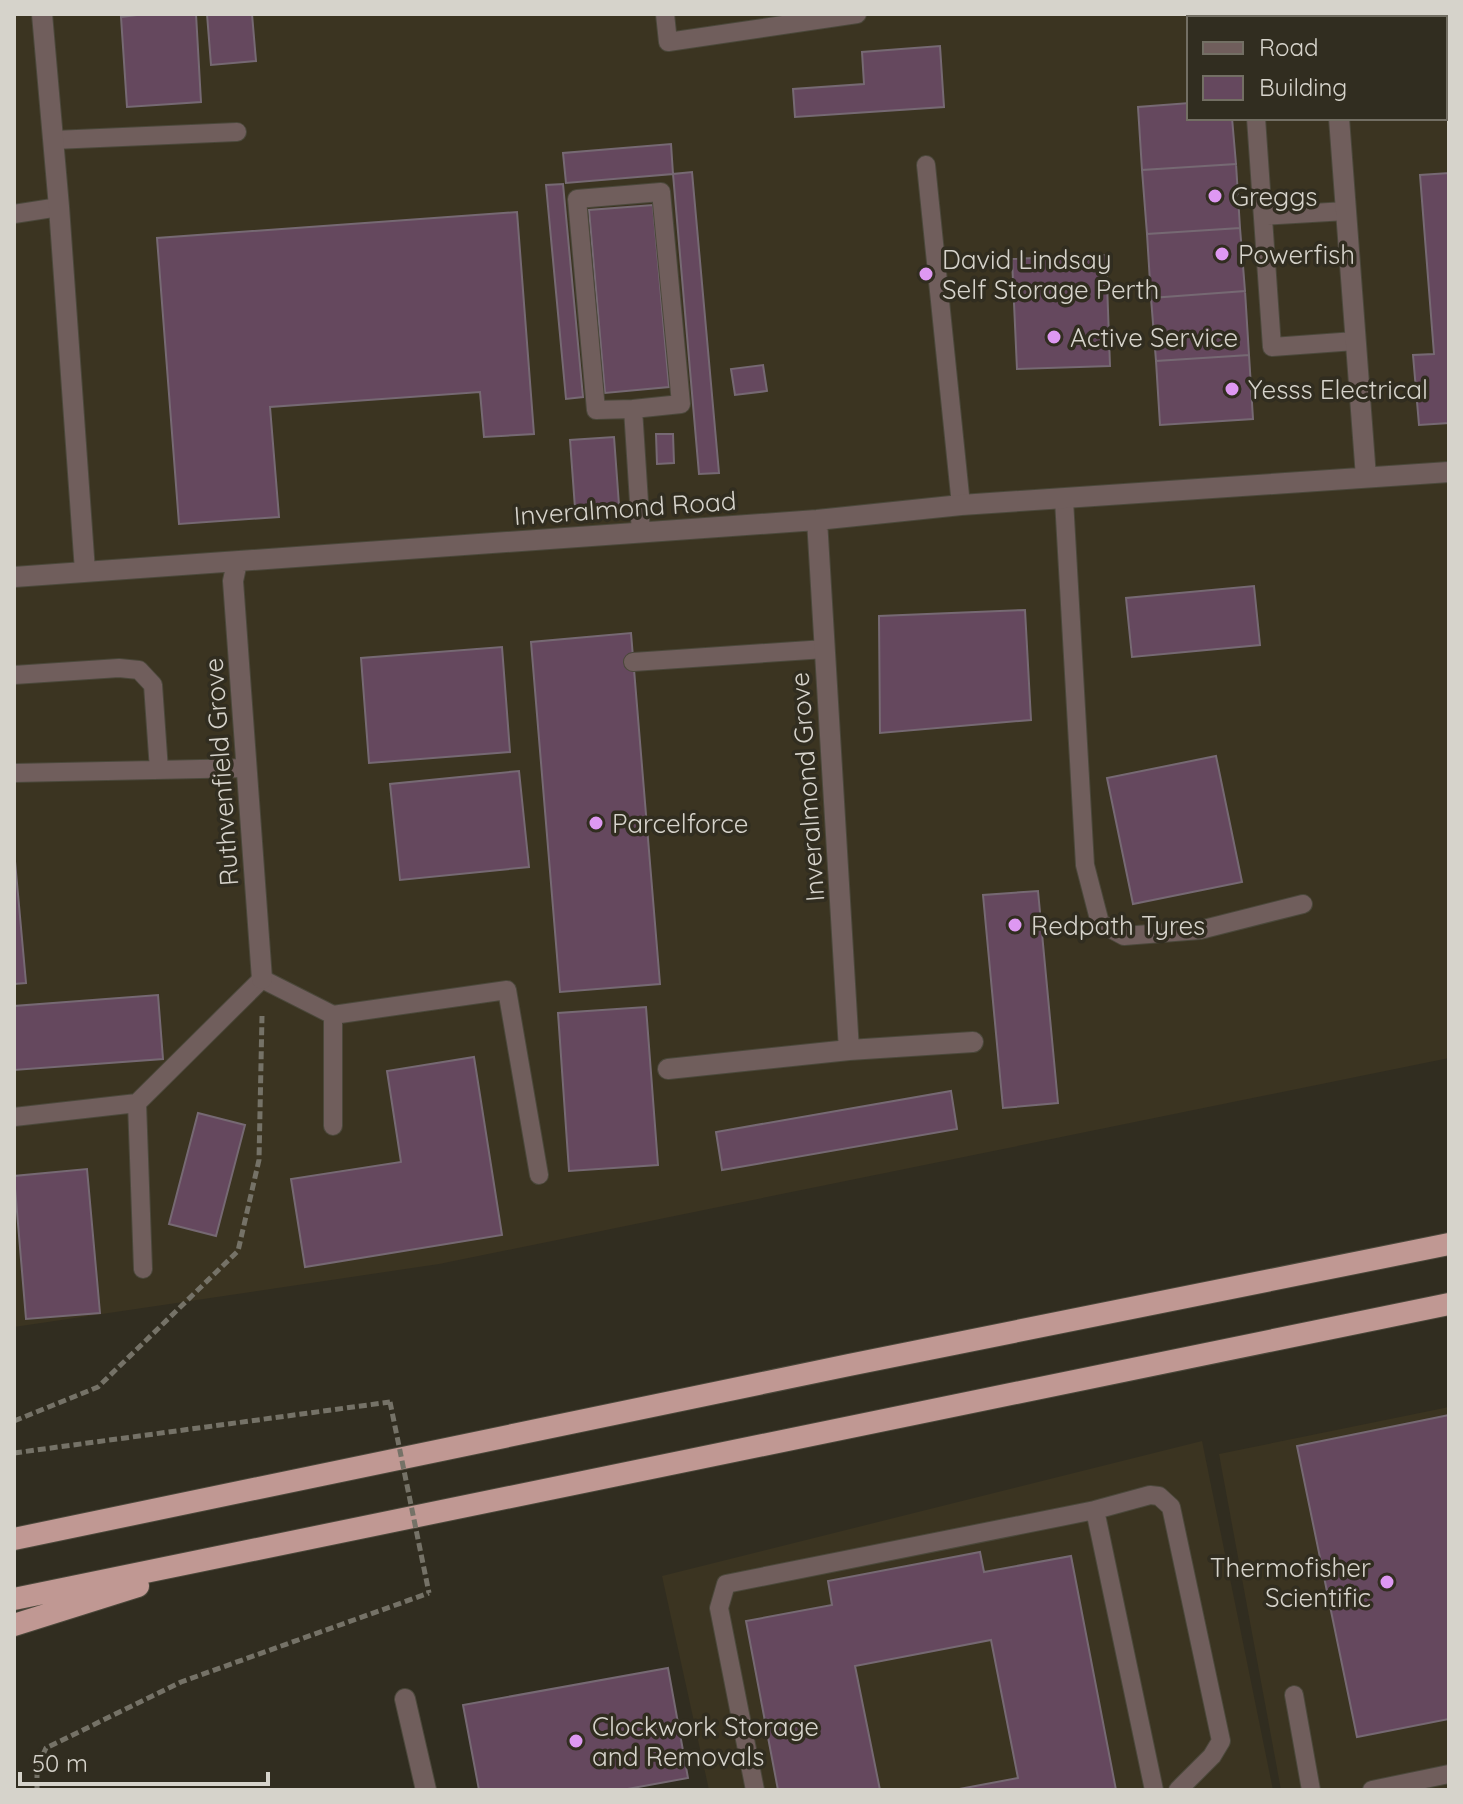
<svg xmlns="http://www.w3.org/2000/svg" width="1463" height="1804" viewBox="0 0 1463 1804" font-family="Quicksand,sans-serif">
	<rect width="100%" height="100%" fill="#312d20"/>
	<path fill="#3b3421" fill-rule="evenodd" d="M14,14H1449V1058L439,1264L14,1327ZM1189,18H1445V118H1189Z
		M1449,1407V1790H1281L1219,1454Z
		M1202,1441L1273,1790H709L662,1576Z"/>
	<path fill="#65485e" stroke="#766973" stroke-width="2" d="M145,14H196L201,102L127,107L121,17Z
		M207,14H252L256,61L211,65Z
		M940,46L944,107L795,117L793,89L864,84L862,52Z
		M1189,103V118H1232L1236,164L1142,170L1138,107Z
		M671,144L673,174L566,183L563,153Z
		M1236,164L1240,228L1147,234L1142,170Z
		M692,172L719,473L699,474L673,174Z
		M1449,173V423L1419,425L1413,355L1434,354L1420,175Z
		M563,184L583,397L566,399L546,185Z
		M653,205L669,387L605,393L589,210Z
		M517,212L534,434L484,437L480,392L270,407L279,517L179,524L157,238Z
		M1240,228L1245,291L1151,298L1147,234Z
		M1106,255L1110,366L1017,369L1012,259Z
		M1245,291L1249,355L1156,361L1151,298Z
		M1249,355L1253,419L1160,425L1156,361Z
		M763,365L767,391L735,395L731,369Z
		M656,434H673L674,463L657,464Z
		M614,437L619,505L575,508L570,440Z
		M1254,586L1260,645L1132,657L1126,598Z
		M1025,610L1031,720L880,733L879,616Z
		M631,633L660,984L560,992L531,642Z
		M502,647L510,752L369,763L361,658Z
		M1216,756L1242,882L1133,904L1107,778Z
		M519,771L529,867L400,880L390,784Z
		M14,850L26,983L14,984Z
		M1038,891L1058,1103L1003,1108L983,895Z
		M158,995L163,1059L14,1070V1006Z
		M646,1007L658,1165L569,1171L558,1013Z
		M474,1057L502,1235L305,1267L291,1179L401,1162L387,1071Z
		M951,1091L957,1129L722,1170L716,1132Z
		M198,1113L245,1125L216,1236L169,1224Z
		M87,1169L100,1313L26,1319L14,1176Z
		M1449,1415V1719L1357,1737L1297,1446Z
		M980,1552L984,1572L1071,1556L1116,1790H954L1018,1778L991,1640L855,1666L880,1790H778L746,1621L832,1605L828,1581Z
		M668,1668L688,1778L622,1790H479L463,1705Z"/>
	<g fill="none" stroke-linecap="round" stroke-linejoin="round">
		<g stroke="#4b483b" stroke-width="20">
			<path id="service" d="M665,14L668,42L857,14
				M1445,47L1449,46
				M1256,118L1272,347L1355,341
				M54,140L237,132
				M926,165L961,505
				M14,214L59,207
				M1263,216L1346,211
				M633,409L681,404L661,192L577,199L596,410L633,409L641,533
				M1064,500L1085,865L1100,923L1124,936L1200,930L1303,904
				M633,662L825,649
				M14,675L119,668L139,670L153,685L159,770
				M14,773L247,768
				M137,1103L143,1269
				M14,1117L137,1103L262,979L333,1015L507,990L539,1175
				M333,1126V1015
				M1294,1695L1311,1790
				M755,1790L719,1608L726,1584L1095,1510
				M1154,1790L1095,1510L1150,1495L1159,1496L1171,1507L1221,1741L1212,1756L1178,1790
				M1372,1790L1449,1774"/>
		</g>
		<g stroke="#4b483b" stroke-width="22">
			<path id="minor" d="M42,14L59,207L85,571
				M1330,14V18
				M1339,118L1366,477
				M817,520L849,1050
				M237,562L233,581L262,979
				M14,577L817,520L961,505L1449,472
				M668,1069L849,1050L973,1042
				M405,1699L426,1790"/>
		</g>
		<g stroke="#4b483b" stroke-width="24">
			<path id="trunk" d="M14,1539L849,1365L1449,1244
				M14,1599L1449,1304
				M14,1625L138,1586"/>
		</g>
		<path stroke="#757267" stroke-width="5" stroke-dasharray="8 4" stroke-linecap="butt" d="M14,1421L98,1387L238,1251L259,1160L262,1016
			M14,1453L390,1402
			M37,1790V1768L46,1748L181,1682L429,1593"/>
		<use href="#service" stroke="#705e5c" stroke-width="18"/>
		<use href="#minor" stroke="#705e5c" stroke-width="20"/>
		<use href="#trunk" stroke="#c09893" stroke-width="22"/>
		<path stroke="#757267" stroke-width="5" stroke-dasharray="8 4" stroke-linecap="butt" d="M390,1402L429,1593"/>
	</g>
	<g fill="#de98f2" stroke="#312d20" stroke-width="3">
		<circle cx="1215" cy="196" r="8"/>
		<circle cx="1222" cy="254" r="8"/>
		<circle cx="926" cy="274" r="8"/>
		<circle cx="1054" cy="337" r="8"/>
		<circle cx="1232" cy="389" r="8"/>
		<circle cx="596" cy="823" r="8"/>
		<circle cx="1015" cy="925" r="8"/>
		<circle cx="1387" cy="1582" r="8"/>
		<circle cx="576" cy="1741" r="8"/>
	</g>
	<g text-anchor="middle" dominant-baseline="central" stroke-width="7" stroke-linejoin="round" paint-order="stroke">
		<g font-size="26" fill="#d6d3cb" stroke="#312d20" text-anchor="start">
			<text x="1231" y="196">Greggs</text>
			<text x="1238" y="254">Powerfish</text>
			<text x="942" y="259">David Lindsay<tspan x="942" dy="30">Self Storage Perth</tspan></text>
			<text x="1070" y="337">Active Service</text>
			<text x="1248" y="389">Yesss Electrical</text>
			<text x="612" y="823">Parcelforce</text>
			<text x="1031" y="925">Redpath Tyres</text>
			<text x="1371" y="1567" text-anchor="end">Thermofisher<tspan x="1371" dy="30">Scientific</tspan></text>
			<text x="592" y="1726">Clockwork Storage<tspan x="592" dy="30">and Removals</tspan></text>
		</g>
		<g font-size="26" fill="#d6d3cb" stroke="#312d20">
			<text transform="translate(625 508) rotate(-4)">Inveralmond Road</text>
			<text transform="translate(221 772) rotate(-94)">Ruthvenfield Grove</text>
			<text transform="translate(807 787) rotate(-94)">Inveralmond Grove</text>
		</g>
	</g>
	<rect width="1463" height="1804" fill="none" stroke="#d6d3cb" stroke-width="32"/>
	<rect x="1187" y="16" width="260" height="104" fill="#312d20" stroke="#736f64" stroke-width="2"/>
	<rect x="1203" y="42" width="40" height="12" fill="#705e5c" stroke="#736f64" stroke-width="2"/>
	<text x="1259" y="56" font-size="24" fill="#d6d3cb">Road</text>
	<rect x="1203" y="76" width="40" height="24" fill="#65485e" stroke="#736f64" stroke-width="2"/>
	<text x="1259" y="96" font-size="24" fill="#d6d3cb">Building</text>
	<path d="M20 1772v12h248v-12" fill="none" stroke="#d6d3cb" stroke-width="4"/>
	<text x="32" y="1772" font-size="24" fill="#d6d3cb" stroke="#312d20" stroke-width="6" paint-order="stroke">50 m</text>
</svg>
